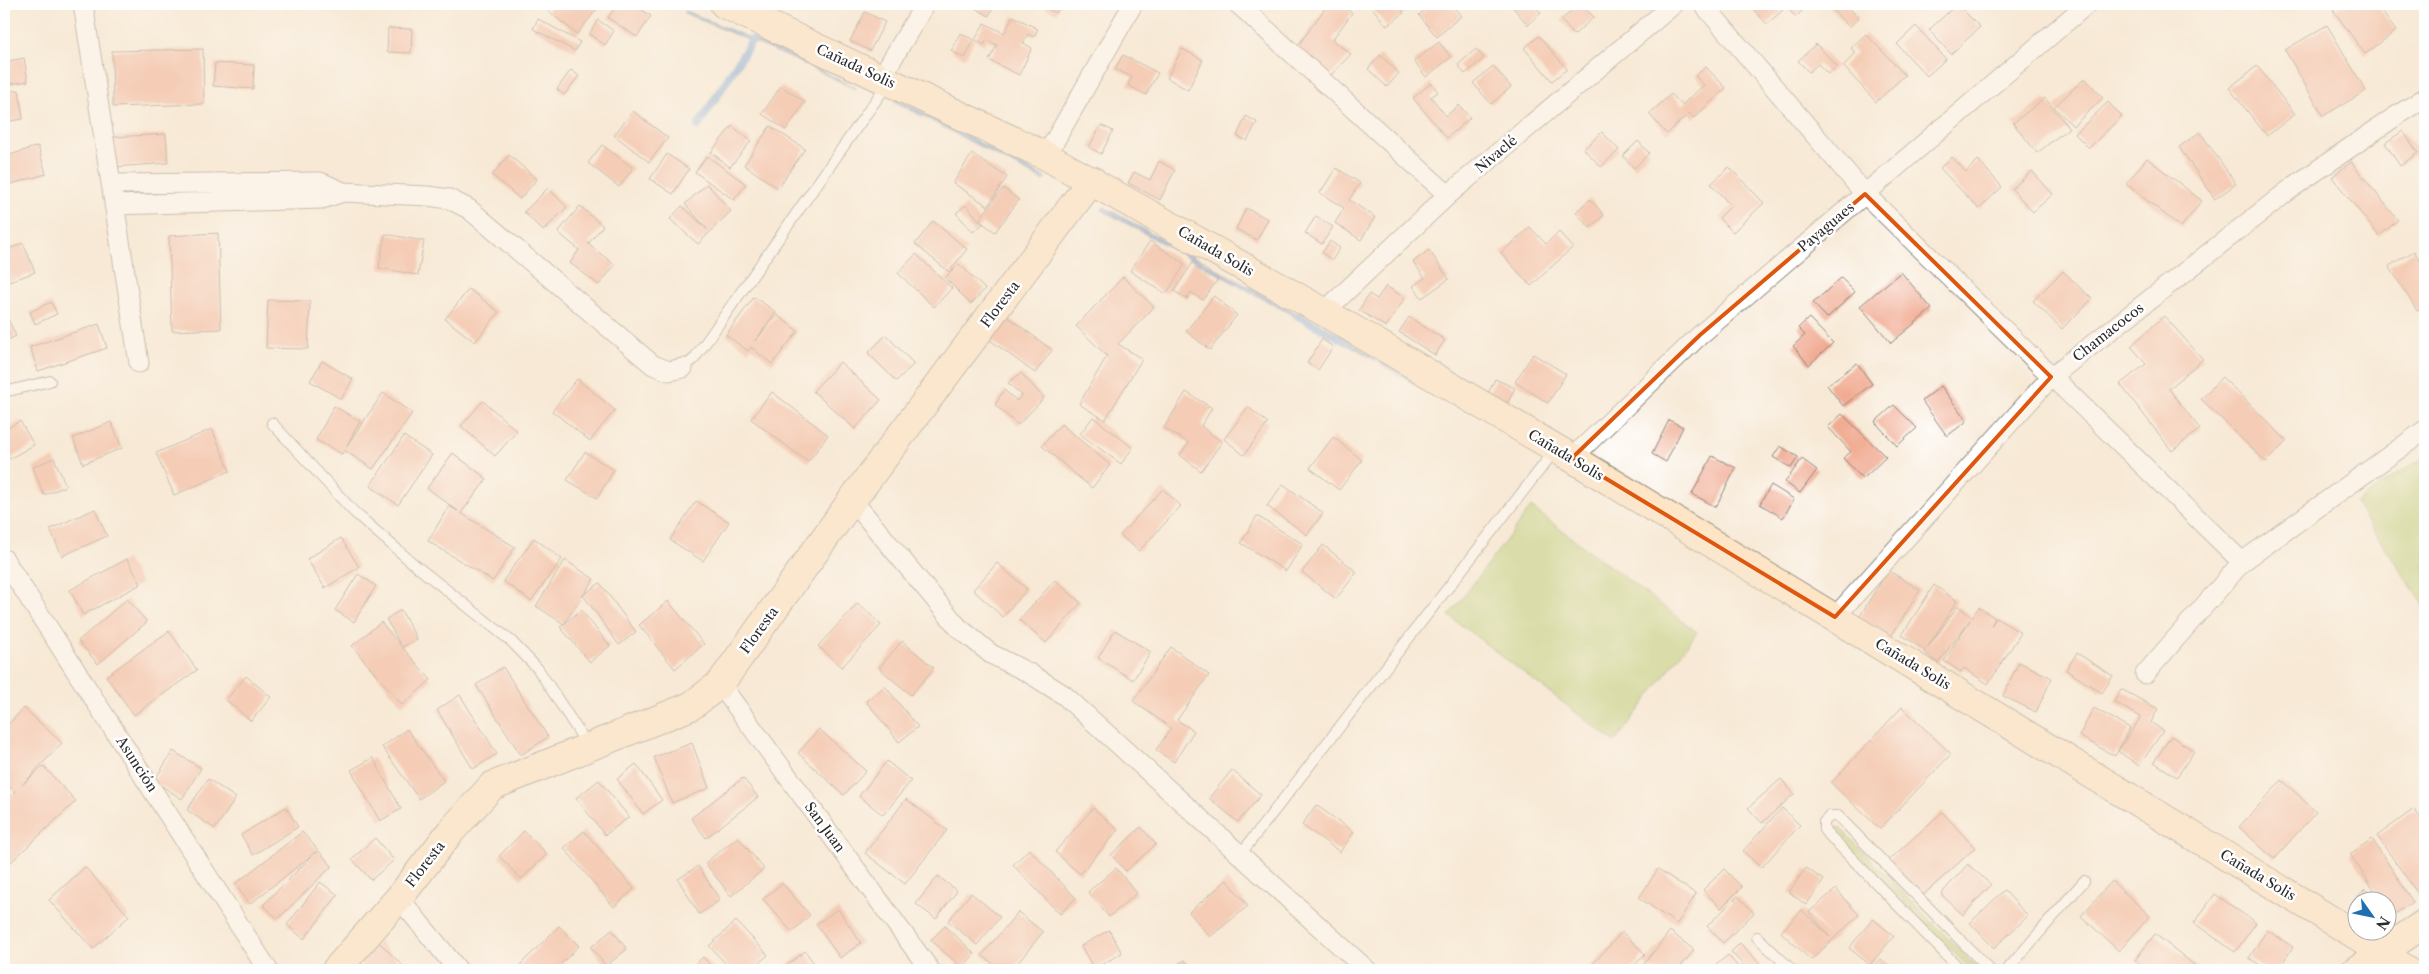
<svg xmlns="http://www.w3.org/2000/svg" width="2429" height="974" viewBox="0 0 2429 974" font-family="'Libre Caslon Text',serif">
	<rect width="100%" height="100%" fill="#fff"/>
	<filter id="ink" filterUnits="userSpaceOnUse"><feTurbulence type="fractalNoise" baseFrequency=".02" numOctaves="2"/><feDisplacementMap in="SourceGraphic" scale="10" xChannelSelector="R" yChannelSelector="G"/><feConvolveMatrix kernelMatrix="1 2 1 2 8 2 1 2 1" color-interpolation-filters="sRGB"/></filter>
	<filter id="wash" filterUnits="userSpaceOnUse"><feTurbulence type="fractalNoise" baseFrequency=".0096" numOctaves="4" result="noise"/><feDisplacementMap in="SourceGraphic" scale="20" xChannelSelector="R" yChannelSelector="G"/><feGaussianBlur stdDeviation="1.12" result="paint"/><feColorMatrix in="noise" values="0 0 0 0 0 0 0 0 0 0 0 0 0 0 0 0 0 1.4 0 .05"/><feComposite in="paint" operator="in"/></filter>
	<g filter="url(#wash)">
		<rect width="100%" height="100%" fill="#f7e9d6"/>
		<path fill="#b6ce73" stroke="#707c4f" d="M2425,456V607L2355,503Z
			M1531,507L1697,632L1615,742L1449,616Z
			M1837,828H1840L1979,970H1971L1836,832Z"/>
		<path fill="#6fa0d9" stroke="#4d6682" d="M686,11L795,57L856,88L855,89L793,59L684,13Z
			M896,98L1046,178L1044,181L894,101Z
			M1104,207L1307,319L1305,322L1102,210Z
			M1340,336L1449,401L1448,404L1338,338Z"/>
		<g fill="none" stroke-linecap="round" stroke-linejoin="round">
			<path stroke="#6fa0d9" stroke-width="8" d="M698,126L752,40
				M1298,316L1347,342"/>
		</g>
		<g id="blocks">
			<path fill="#f1ac93" d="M553,4H601L577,34L548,11Z
				M617,4H633L651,16L637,37L608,18Z
				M977,4H995L989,16L975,8Z
				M1043,4H1061L1056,13L1042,6Z
				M1328,4H1339L1352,13L1332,40L1351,54L1330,76L1297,47Z
				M1369,4H1411L1402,10L1404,13L1387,26Z
				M1432,4H1451L1461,16L1437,37L1419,15Z
				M1512,4H1533L1541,13L1528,25L1511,5Z
				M1580,4L1594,17L1574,35L1561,20Z
				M1748,4H1777L1783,10L1767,24Z
				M1783,4H1807L1808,5L1796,17Z
				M1827,4H1849L1847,6L1859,18L1849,27Z
				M1957,4L1980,27L1951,54L1929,30Z
				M2342,4H2376L2396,31L2365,54L2333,10Z
				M865,12L885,22L870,51L850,41Z
				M1013,16L1038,29L1034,37L1028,34L1023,43L1032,48L1019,75L989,60L997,45L987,40L984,45L975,40L984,23L1004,33Z
				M538,19L580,42L575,51L533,29Z
				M598,20L614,31L605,45L589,34Z
				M2327,25L2366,91L2323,116L2285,50Z
				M1916,26L1946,59L1927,76L1897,44Z
				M388,28L412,29L411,53L387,52Z
				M960,33L974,40L965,58L951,51Z
				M1866,34L1905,75L1876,102L1843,66L1856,53L1851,48Z
				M1539,36L1567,69L1552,81L1524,48Z
				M1439,42L1451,57L1426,77L1414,61Z
				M1816,44L1837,66L1828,74L1818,64L1809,72L1798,61Z
				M203,49L204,104L113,107L112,51Z
				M1182,49L1203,60L1188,90L1167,78Z
				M1476,49L1484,58L1465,74L1458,65Z
				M1123,55L1158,73L1146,95L1128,85L1132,77L1115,69Z
				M1380,55L1399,73L1387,87L1368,69Z
				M24,58L28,81L4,85V62Z
				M215,63L254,65L253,89L213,86Z
				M1493,66L1511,87L1491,104L1473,83Z
				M2257,66L2295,114L2267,136L2229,88Z
				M1706,67L1726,88L1694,118L1689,113L1667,134L1649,114L1671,94L1682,105L1704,85L1695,76Z
				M571,70L579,76L564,95L557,89Z
				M2085,78L2103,98L2073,126L2054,107Z
				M1431,83L1438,92L1431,97L1446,116L1459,105L1470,118L1447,138L1413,98Z
				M781,86L805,102L786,130L762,114Z
				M19,90L23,119L4,122V92Z
				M2045,98L2069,128L2037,153L2013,123Z
				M2108,102L2122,116L2089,148L2075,134Z
				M633,111L668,138L649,162L614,135Z
				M1246,116L1257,122L1247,141L1237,136Z
				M1101,125L1113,131L1101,154L1089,147Z
				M732,126L751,141L730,167L711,152Z
				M770,126L805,149L778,188L744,165Z
				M2403,131L2418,153L2400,166L2385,143Z
				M1602,132L1619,150L1601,167L1584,149Z
				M2200,132L2236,184L2215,199L2179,147Z
				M166,134L168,163L115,167L113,137Z
				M1638,141L1649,153L1634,168L1623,156Z
				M602,145L633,168L619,187L588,163Z
				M38,146L46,174L4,186V157Z
				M667,154L689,169L673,194L650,179Z
				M972,154L1007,177L988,206L953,183Z
				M509,155L537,179L520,199L492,175Z
				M707,156L746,184L734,200L695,172Z
				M1952,157L1966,172L1978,160L2002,187L1979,209L1940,168Z
				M2147,158L2202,201L2181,227L2126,184Z
				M1159,161L1175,170L1160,200L1128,183L1134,172L1150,180Z
				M2351,162L2398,220L2379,236L2332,177Z
				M1729,167L1764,203L1733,232L1719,218L1731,206L1711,184Z
				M1336,168L1360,183L1349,200L1375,217L1361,240L1335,223L1344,208L1320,193Z
				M2032,171L2053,194L2033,212L2012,189Z
				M707,184L731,211L698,244L670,219L682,206L708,230L685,204Z
				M548,188L567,207L543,231L524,212Z
				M1003,188L1019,200L995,232L980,221L983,224L973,232L956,213L966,205L979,220Z
				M1590,199L1604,215L1590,228L1576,212Z
				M580,206L603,226L588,244L615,265L599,285L570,263L579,250L558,232Z
				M1246,208L1268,219L1257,240L1236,229Z
				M1316,216L1333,227L1322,244L1305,233Z
				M933,221L967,249L949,272L915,244Z
				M1530,227L1546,244L1559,232L1573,247L1531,286L1501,253Z
				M218,233L221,329L172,331L169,236Z
				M385,234L424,241L418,275L379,268Z
				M1150,241L1185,264L1166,294L1130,271Z
				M1330,241L1340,248L1332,260L1322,253Z
				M23,243L35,272L4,284V251Z
				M1429,250L1449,279L1422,298L1413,286L1425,278L1413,262Z
				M2414,251L2425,269V306L2417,311L2389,266Z
				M916,254L952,288L934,307L898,273Z
				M1194,261L1218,279L1203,300L1191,292L1187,299L1174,291Z
				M959,264L985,289L971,304L945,278Z
				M2063,271L2092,299L2062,329L2033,301Z
				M1901,272L1932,309L1891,343L1860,306Z
				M1123,277L1154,307L1118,344L1142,359L1105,420L1079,404L1107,356L1076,326Z
				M1841,278L1855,292L1827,318L1813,303Z
				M1386,286L1405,298L1386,327L1359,310L1369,294L1377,299Z
				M469,289L499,312L475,342L445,319Z
				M1214,296L1237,315L1210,350L1186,331Z
				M754,297L776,312L755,341L777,315L798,331L772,364L751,347L748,351L726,335Z
				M268,300L310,301L308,349L266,348Z
				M51,302L57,314L35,324L30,312Z
				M4,310L16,336L4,342Z
				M2164,316L2203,359L2169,389L2200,429L2172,451L2120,384L2146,364L2131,346Z
				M1008,317L1052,350L1035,373L990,340Z
				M1409,317L1445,340L1435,355L1399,332Z
				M1809,318L1833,343L1809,365L1793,346L1805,335L1798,328Z
				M99,324L107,348L38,371L30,347Z
				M886,335L914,364L896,381L868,353Z
				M1322,339L1333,347L1318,370L1307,363Z
				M1533,354L1566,374L1548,403L1515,382Z
				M322,361L353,379L341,399L310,381Z
				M840,362L881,400L855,429L813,391Z
				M1857,363L1872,384L1843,406L1827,385Z
				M1021,373L1044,398L1018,425L995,405L1004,390L1017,401L1022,395L1008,383Z
				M2222,377L2287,441L2266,462L2201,399Z
				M577,379L615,410L590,441L552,411Z
				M1495,379L1515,388L1504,410L1485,400Z
				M1941,386L1967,421L1947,436L1922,401Z
				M772,392L828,435L808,462L751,419Z
				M1186,392L1212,408L1201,426L1222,442L1201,471L1180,455L1189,443L1164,428Z
				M383,393L412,413L373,469L344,450L342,454L316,440L334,406L360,421L346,447Z
				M483,401L517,431L495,456L461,426Z
				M1894,405L1917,428L1897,446L1875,422Z
				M1248,407L1268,423L1244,455L1224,439Z
				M1842,414L1886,457L1863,479L1843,458L1851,452L1828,427Z
				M1093,417L1133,448L1121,464L1080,434Z
				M1669,420L1683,427L1666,462L1652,454Z
				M20,421L34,445L9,459L4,450V430Z
				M111,422L122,448L83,464L73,438Z
				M1061,424L1110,465L1092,488L1042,446Z
				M212,429L230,471L174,495L156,453Z
				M404,436L432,455L398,505L370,486Z
				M1333,437L1362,460L1339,490L1310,468Z
				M1780,446L1798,457L1791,468L1773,457Z
				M585,452L614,470L597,498L567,480Z
				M453,453L487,479L461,513L515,547L493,581L428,541L449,506L458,511L427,488Z
				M1712,456L1736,468L1716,507L1692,494Z
				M54,458L66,486L44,495L33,467Z
				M1802,459L1817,470L1800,493L1785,482Z
				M1283,484L1323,513L1307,535L1267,506Z
				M1771,485L1794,499L1783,518L1760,504Z
				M1163,489L1181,506L1139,551L1120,535Z
				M696,501L729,522L703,561L670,540Z
				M95,509L107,536L62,556L50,529Z
				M1257,516L1303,544L1286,571L1241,543Z
				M341,538L359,567L325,588L307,559Z
				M534,538L562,559L531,601L503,581Z
				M1323,545L1357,572L1336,599L1302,572Z
				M127,559L141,584L83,615L70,590Z
				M565,560L594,579L564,624L581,610L610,646L590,662L560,627L564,624L536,606Z
				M997,563L1027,589L1003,617L973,590Z
				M1888,570L1920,590L1889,640L1857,621Z
				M358,574L376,586L354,622L335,610Z
				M1055,580L1081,603L1046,643L1019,620Z
				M600,583L636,632L619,645L583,595Z
				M1934,585L1957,601L1927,648L1958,606L1972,617L1979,607L1995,618L1991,626L1996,618L2021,633L1988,684L1964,668L1961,672L1944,661L1970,620L1938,663L1924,652L1925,650L1902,635Z
				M127,599L147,622L98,664L78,641Z
				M668,601L704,644L675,669L639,625Z
				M858,603L881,625L842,667L818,646Z
				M401,610L417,639L402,647L431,680L402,705L352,646L381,622L402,647L386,619Z
				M1115,630L1151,652L1133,680L1098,658Z
				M169,631L197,670L134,715L106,676Z
				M902,641L934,668L911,695L879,668Z
				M1171,647L1209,675L1177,720L1194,731L1174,762L1156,750L1171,728L1133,701Z
				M2077,653L2113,676L2102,693L2066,670Z
				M2019,662L2052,678L2036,712L2003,696Z
				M503,667L548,737L521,755L476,685Z
				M246,676L271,697L251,721L226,700Z
				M885,686L918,727L899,742L866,701Z
				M2121,689L2158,709L2151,722L2163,731L2139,766L2118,751L2141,717L2114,702Z
				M460,695L497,754L473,769L437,710Z
				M1902,707L1951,754L1880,829L1831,783Z
				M24,708L62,743L22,785L43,766L76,801L9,864L4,859V803L15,792L4,781V729Z
				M2094,708L2130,728L2115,756L2079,736Z
				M407,729L444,781L419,799L382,747Z
				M819,729L866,771L844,795L798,753Z
				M2171,736L2194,751L2177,777L2154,762Z
				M692,743L709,788L672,803L654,757Z
				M173,751L201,768L182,799L154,781Z
				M373,758L401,809L380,821L351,770Z
				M887,761L911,781L883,815L859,796Z
				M636,764L662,800L643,814L617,779Z
				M1232,770L1261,795L1238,822L1209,798Z
				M743,778L758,797L706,838L691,818Z
				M208,779L236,798L215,829L187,810Z
				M1781,779L1794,794L1762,823L1748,808Z
				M599,780L629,817L605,835L576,798Z
				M2282,780L2316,812L2274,859L2239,827Z
				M906,799L947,830L905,884L865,853Z
				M1316,805L1354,832L1340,852L1302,825Z
				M286,807L298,827L253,855L241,835Z
				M1093,808L1118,830L1080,874L1055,852Z
				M1782,808L1800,825L1761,868L1743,851Z
				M2414,809L2425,824V900L2423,901L2377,836Z
				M1942,812L1975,848L1921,897L1888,861Z
				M1141,827L1156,844L1126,871L1111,855Z
				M524,831L547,854L521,879L499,856Z
				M584,831L634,889L614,907L564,848Z
				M302,832L332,866L278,919L263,905L317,851L250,904L235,884Z
				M738,837L764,869L731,896L705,863Z
				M375,838L394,860L371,880L352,859Z
				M2372,839L2413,902L2391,916L2393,918L2386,925V911L2391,916L2386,909V902H2382L2350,854Z
				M1029,849L1076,898L1060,914L1013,865Z
				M1968,864L1991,885L1963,915L1941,894Z
				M698,866L720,900L699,914L678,879Z
				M85,867L129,916L93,949L49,900Z
				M1116,868L1137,893L1109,917L1088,892Z
				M1806,868L1824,880L1806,905L1789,892Z
				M1658,869L1696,894L1677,924L1639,898Z
				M1724,869L1742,887L1721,908L1703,890Z
				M938,876L957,891L936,919L916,904Z
				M1227,880L1248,906L1210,937L1189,912Z
				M2112,881L2150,916L2119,951L2081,916Z
				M320,882L338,895L304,939L287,925Z
				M782,883L810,915L792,932L763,899Z
				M1836,889L1859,915L1811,960L1781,932L1802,910L1830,937L1809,912Z
				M2365,889L2378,902H2356V909L2351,903Z
				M2004,890L2028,916L1994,948L1970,923Z
				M971,893L1000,917L977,945L948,921Z
				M2215,894L2256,923L2235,952L2194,923Z
				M1738,896L1754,913L1723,943L1707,926Z
				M838,909L861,943L840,958L816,924Z
				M1018,912L1043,932L1012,970H1001L982,955Z
				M1873,919L1894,936L1870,965L1849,948Z
				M736,921L768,955L751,970H732L709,946Z
				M559,926L579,946L555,970H515Z
				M945,926L975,954L962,968L931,940Z
				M612,930L627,949L606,966L591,947Z
				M1109,930L1122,953L1094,969L1081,946Z
				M2267,930L2293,947L2278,970H2268L2249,958Z
				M1670,931L1694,950L1678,970H1652L1644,964Z
				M1622,932L1645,954L1630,970H1592L1589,968Z
				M2155,934L2197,967L2194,970H2148L2135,960Z
				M379,942L407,970H367L359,962Z
				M1740,943L1761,965L1756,970H1748L1731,952Z
				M805,951L819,970H782V969Z
				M1728,955L1741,970H1710Z
				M703,957L715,970H689Z
				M1881,959L1893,970H1871Z
				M1185,960L1190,970H1166Z"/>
		</g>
	</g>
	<g filter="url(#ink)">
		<use href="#blocks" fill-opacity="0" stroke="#918a80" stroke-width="1"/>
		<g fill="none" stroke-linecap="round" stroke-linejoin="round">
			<g stroke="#918a80" stroke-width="12">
				<path id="lane" d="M683,368L694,359L888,83
					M4,392L50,381
					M272,423L354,512L415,565L511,641L538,669L588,746
					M1239,856L1556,449
					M1757,937L1792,970
					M1961,970L1824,830V822L1830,816H1838L1990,970
					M2007,970L2084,881"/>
			</g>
			<g stroke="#918a80" stroke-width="21">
				<path id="street" d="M83,4L139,363
					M1238,4L1448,195
					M1703,4L1865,194L2242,562
					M881,78L925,4
					M1046,156L1133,4
					M111,184L320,182L343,192
					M114,205L322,199L343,192L428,196L449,199L469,209L653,365L669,371L683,368
					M1324,312L1448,195L1674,4
					M1572,458L1700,335L2087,4
					M852,500L958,627L991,654L1029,673L1064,695L1367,970
					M4,559L268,970
					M1835,617L2051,377L2293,187L2393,118L2425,98
					M2145,674L2242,562L2425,430
					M720,684L930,970
					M399,898L458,970"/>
			</g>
			<g stroke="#918a80" stroke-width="30">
				<path id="secondary" d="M724,4L1046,156L1324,312L1572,458L2382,951L2406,970
					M336,970L399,898L451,831L492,786L691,706L720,684L852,500L1092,180
					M2356,970L2425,923"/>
			</g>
			<use href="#lane" stroke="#fff" stroke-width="10"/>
			<use href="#street" stroke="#fff" stroke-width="19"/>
			<use href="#secondary" stroke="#fde5c5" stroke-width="28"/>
		</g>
	</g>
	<path d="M0 0H2429V974H0ZM1865,194L2051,377L1835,617L1572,458L1700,335Z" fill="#f7e9d6" fill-opacity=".55" fill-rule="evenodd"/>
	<path fill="none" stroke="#df570e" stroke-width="4" stroke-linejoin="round" d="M1865,194L2051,377L1835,617L1572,458L1700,335Z"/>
	<g text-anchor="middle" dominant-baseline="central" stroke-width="5" stroke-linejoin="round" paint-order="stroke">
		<g font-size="14" fill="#2b2b2b" stroke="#fff">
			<text transform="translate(856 66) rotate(25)">Cañada Solis</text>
			<text transform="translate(1496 154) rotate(-40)">Nivaclé</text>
			<text transform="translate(1826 227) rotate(-40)">Payaguaes</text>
			<text transform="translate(1216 251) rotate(30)">Cañada Solis</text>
			<text transform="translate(1000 304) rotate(-53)">Floresta</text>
			<text transform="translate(2108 332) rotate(-38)">Chamacocos</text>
			<text transform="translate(1566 455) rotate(31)">Cañada Solis</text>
			<text transform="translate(759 630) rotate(-54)">Floresta</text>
			<text transform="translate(1913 664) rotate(31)">Cañada Solis</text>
			<text transform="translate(137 764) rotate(57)">Asunción</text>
			<text transform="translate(825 827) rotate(54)">San Juan</text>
			<text transform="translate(425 864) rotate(-52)">Floresta</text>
			<text transform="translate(2258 875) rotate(31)">Cañada Solis</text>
		</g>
	</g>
	<rect width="2429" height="974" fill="none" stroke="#fff" stroke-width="20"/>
	<g transform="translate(2372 916) rotate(123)"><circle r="24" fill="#ffffff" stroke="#aaaaaa"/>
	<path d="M0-4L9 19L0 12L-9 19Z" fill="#1f6fb2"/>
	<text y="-8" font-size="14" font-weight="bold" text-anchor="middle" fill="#2b2b2b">N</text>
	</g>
</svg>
